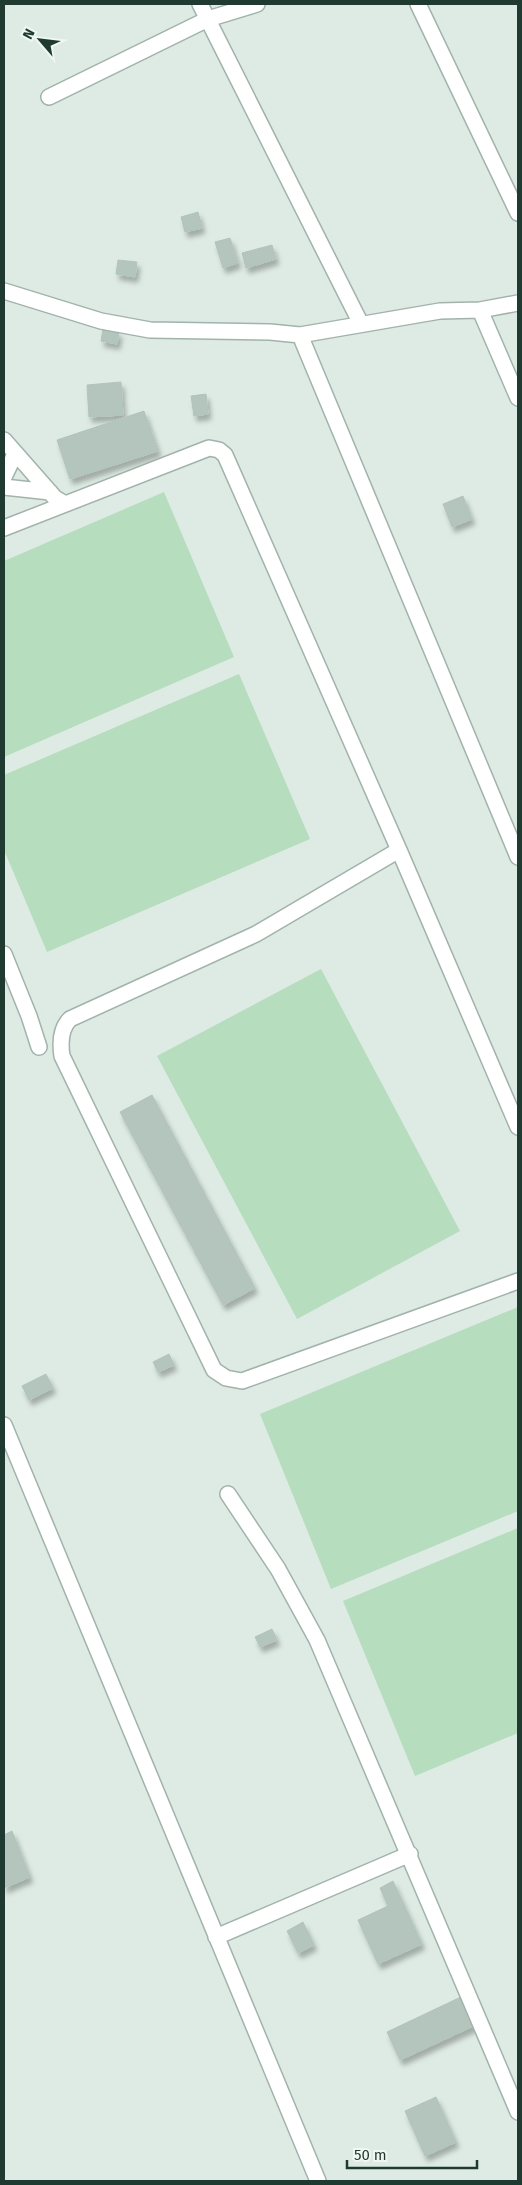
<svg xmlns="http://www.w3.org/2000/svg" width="522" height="2185" viewBox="0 0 522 2185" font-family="'Fira Sans',sans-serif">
	<defs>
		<filter id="shadow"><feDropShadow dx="3" dy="5.5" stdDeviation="2.5" flood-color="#0004"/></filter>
	</defs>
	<rect width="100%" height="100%" fill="#deebe4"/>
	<path fill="#b6ddbd" d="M164,492L234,657L4,757V561Z
		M239,674L310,839L47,952L4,850V775Z
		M321,969L460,1231L297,1319L157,1056Z
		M518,1307V1511L331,1589L260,1414Z
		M518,1528V1733L415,1776L343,1601Z"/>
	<path fill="#b4c5bd" stroke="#b1c4bb" filter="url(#shadow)" d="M198,212L202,228L185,232L181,217Z
		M230,238L238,263L223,268L215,242Z
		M272,245L276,259L246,268L242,253Z
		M118,260L137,262L135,277L116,274Z
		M103,329L119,332L117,344L101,341Z
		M121,382L123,415L89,417L87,385Z
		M206,394L208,414L194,416L191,396Z
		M144,411L158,451L70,479L57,440Z
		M463,496L472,519L452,527L443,504Z
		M152,1095L255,1288L223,1305L120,1112Z
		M169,1354L174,1365L158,1372L153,1362Z
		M46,1374L53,1388L29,1400L22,1386Z
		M272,1629L277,1640L260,1647L255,1637Z
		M12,1831L30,1877L4,1888V1835Z
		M393,1881L422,1944L378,1964L358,1920L388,1906L380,1888Z
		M303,1922L314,1945L298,1953L287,1931Z
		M465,1995L478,2024L400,2060L387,2032Z
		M436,2097L456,2142L425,2156L405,2111Z"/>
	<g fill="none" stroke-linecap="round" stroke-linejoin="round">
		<g stroke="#a1b3ab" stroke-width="18">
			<path id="minor" d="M200,4L361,324
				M418,4L518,213
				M49,97L208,19L257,4
				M4,291L101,321L150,330L270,332L300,335L440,311L480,310L518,303
				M480,310L518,398
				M300,335L518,857
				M4,440L55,498L65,504
				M4,477L15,454
				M4,487L50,492
				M4,528L209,448L219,450L225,455L399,850L518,1127
				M399,850L256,934L70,1019C60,1029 60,1043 62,1056L214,1370L226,1378L242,1381L518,1281
				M4,954L29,1016L39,1047
				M4,1425L318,2181
				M228,1494L278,1569L317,1640L518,2112
				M216,1937L410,1854"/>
		</g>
		<use href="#minor" stroke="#fff" stroke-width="15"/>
	</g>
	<rect width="522" height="2185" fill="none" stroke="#1f3b31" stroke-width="10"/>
	<g transform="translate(40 40) rotate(298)" stroke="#eff7f2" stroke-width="4" paint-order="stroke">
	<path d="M0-4L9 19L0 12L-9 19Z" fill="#1f3b31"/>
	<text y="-8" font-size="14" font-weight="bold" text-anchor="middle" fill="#1f3b31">N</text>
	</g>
	<path d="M347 2160v8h130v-8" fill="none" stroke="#1f3b31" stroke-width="2.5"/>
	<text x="354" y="2160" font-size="15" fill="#1f3b31" stroke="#eff7f2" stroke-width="4" paint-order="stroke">50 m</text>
</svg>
